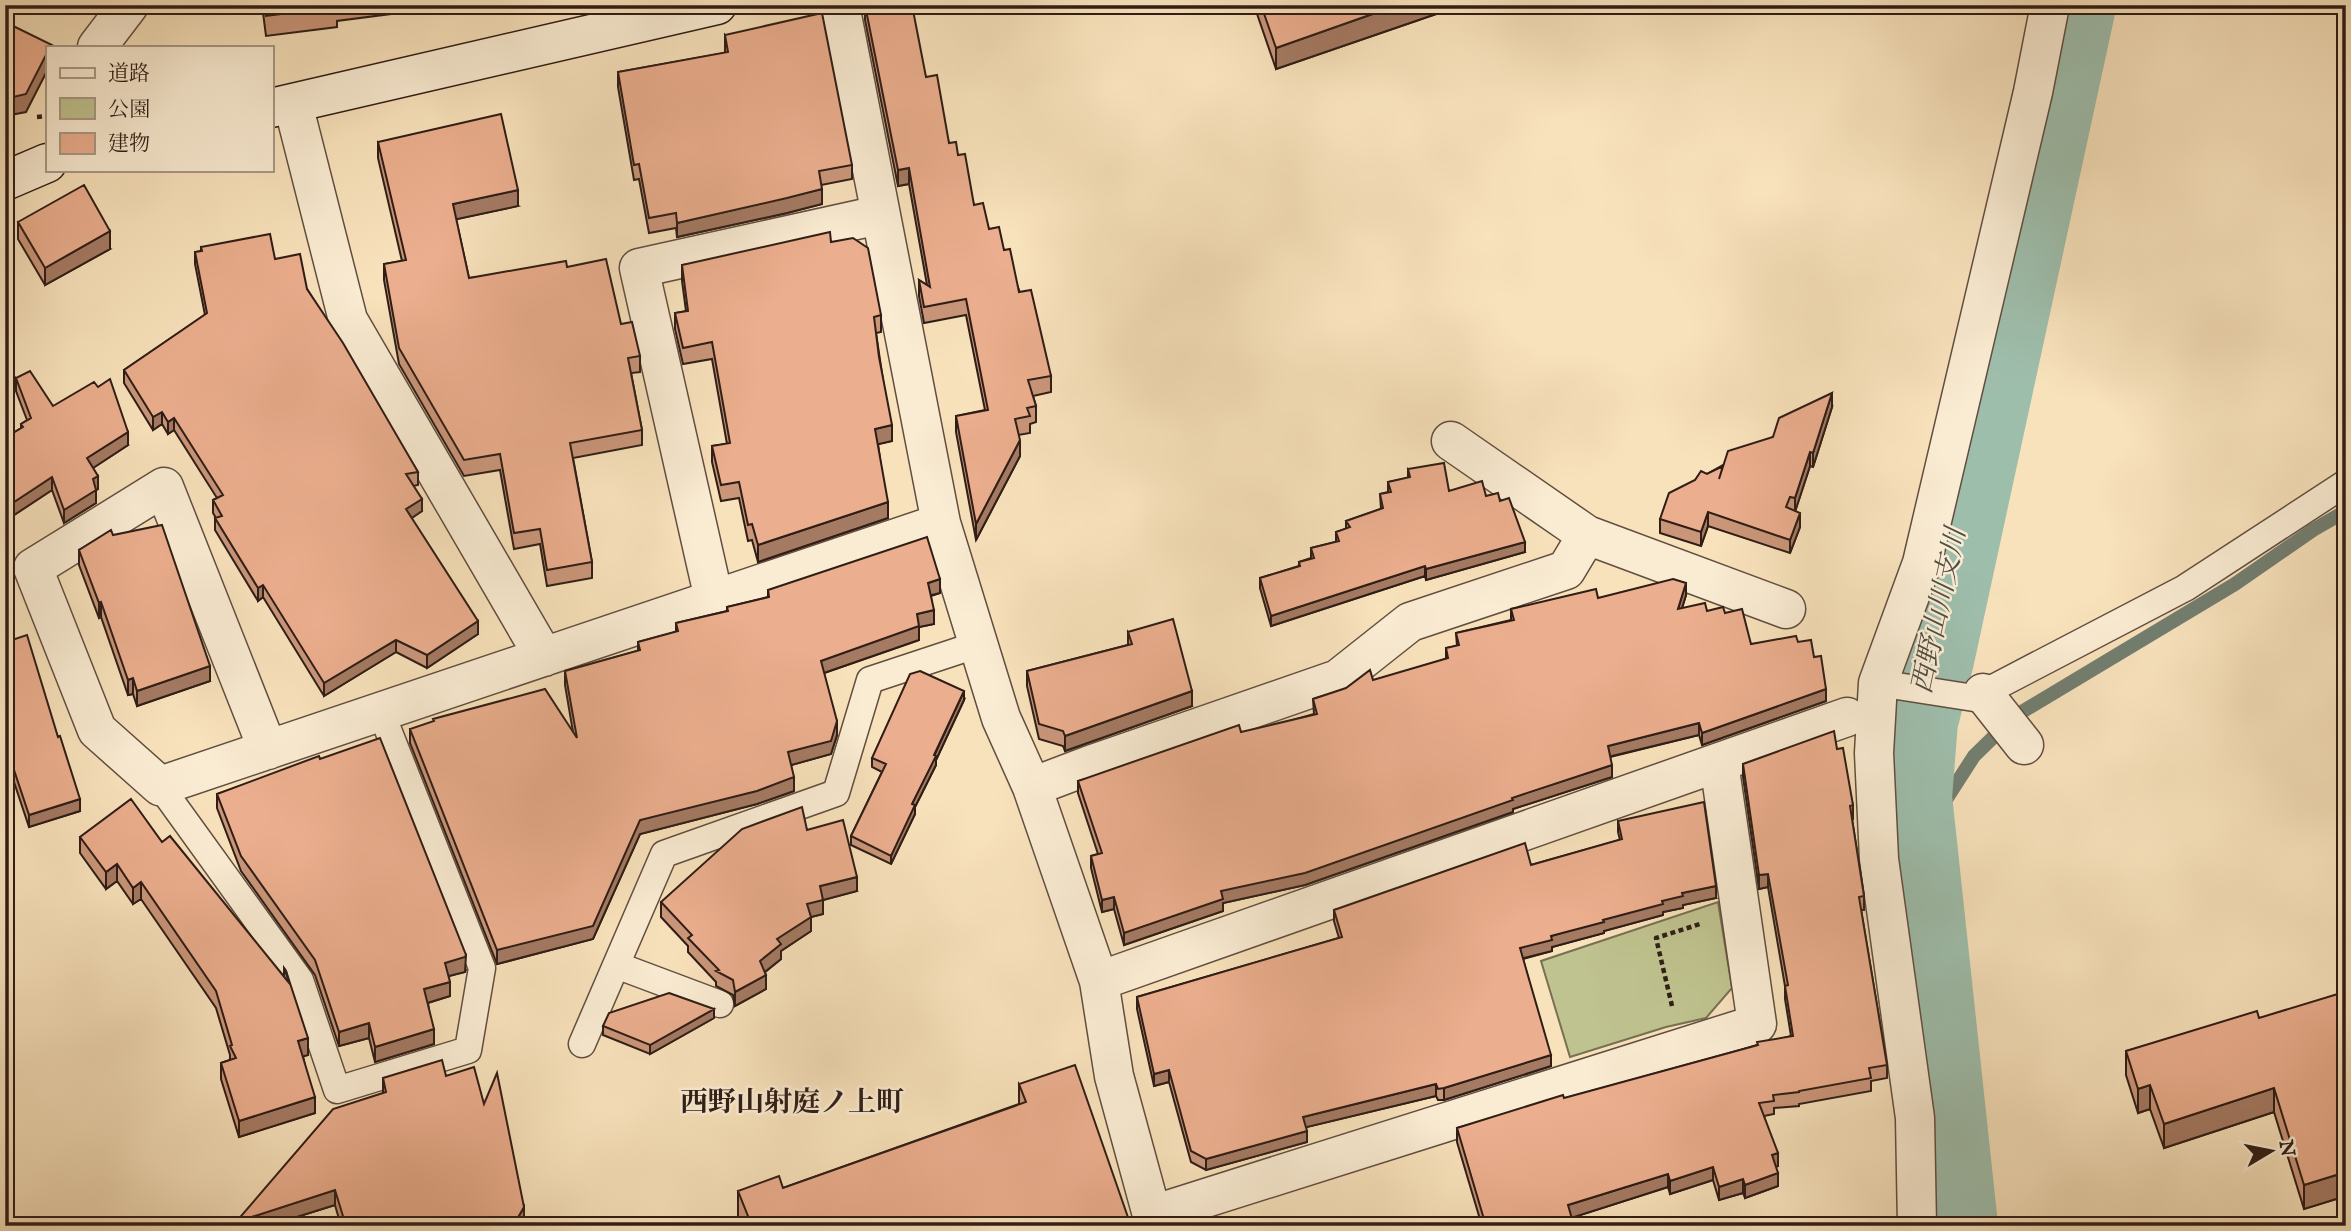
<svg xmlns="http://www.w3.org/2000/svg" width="2351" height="1231" viewBox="0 0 2351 1231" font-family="'IM FELL English','Noto Serif JP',serif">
	<rect width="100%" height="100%" fill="#f8e2bc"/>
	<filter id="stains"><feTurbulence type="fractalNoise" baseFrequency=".00286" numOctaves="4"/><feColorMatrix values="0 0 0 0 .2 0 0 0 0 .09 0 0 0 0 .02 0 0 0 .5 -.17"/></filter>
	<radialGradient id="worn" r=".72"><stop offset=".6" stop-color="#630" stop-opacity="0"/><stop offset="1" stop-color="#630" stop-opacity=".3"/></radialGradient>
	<path fill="#bfc38f" stroke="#777052" stroke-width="2" d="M1718,902L1732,988L1706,1018L1666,1027L1570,1057L1541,961Z"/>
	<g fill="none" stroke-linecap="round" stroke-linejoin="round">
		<path stroke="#727e70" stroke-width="14" d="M1917,875L1947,798L1974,756L2015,716L2235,584L2313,530L2346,511"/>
		<path stroke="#9ebeac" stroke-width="84" d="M1956,1226L1910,797L1916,721L1932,659L2074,5"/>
		<g stroke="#614e40" stroke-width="29">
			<path id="lane" d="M1878,683L1974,698L2185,588L2346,483
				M160,786L300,980L337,1090L468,1050L482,968L381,712
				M616,965L720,1004
				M582,1044L664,854L836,793L870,680L979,644"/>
		</g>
		<g stroke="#614e40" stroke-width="41">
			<path id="street" d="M840,5L941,523L1001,718L1032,787L1099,981L1114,1076L1155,1226
				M97,47L129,5
				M293,104L348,320L544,657
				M1587,535L1786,609
				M714,599L639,268L879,215
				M1983,693L2024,745
				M268,750L164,487L33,568L97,730L160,786L941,523
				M1032,787L1090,765L1338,679L1410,622L1566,570L1587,535L1451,441
				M1099,981L1847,717
				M1152,1215L1757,1024L1719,763
				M1917,1226L1915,1118L1879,859L1874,753L1878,683L1922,563L2033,92L2050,5"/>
		</g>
		<g stroke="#2f1d16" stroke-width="41">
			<path id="secondary" d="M271,108L717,5
				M5,181L47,163"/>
		</g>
		<path stroke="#2f1d16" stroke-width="4.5" stroke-dasharray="5 3.5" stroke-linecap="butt" d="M37,117L47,116
			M1672,1006L1656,938L1700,924"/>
		<use href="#lane" stroke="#faecd3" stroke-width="26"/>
		<use href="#street" stroke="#faecd3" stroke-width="38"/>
		<use href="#secondary" stroke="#faecd3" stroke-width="38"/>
	</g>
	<path fill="#ca967a" stroke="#2f1d16" stroke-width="2" d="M262,5H445V7L337,21V27L266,36Z
		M865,5L926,77L949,143L958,155L974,205L989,229L1004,250L1051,376V392L1033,396L1036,406V422L1030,424V433L1018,435L1020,456L976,540L956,432V416L985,410L966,315L924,323L919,296V280L927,285L909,184L898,186L865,20Z
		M1254,5H1442V12L1276,69Z
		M725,35L852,165V179L821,185L822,204L787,213L677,237L676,228L649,233L639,179L634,180L618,87V72L725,53Z
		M378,142L518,206L456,219L469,278L567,267L621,324L640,356V372L631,373L642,430V445L573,458L592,562V578L547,586L540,544L514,549L500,470L464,476L399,364L384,280V264L402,261L378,158Z
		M18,222L110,249L45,285L18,239Z
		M831,242L881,315V332L876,333L892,441L878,444L888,518L758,562L752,540L748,541L739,498L721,501L712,462V446L727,444L712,359L683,364L675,329V313L686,311L682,281V265Z
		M201,247L275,259L307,289L418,472V485L413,486L422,511L411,518L478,634L427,668L396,652L324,696L263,597L258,601L215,530V518H216L213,513V500L217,498L174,430L168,434L162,424L153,430L124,383V370L205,315L195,264V252L201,251Z
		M16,378L53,406L128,445L93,468L98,489L96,490V503L64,523L52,490L5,521V438L21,428V424L27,420L16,391Z
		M1832,407L1813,467L1810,466L1795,511L1800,527L1790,553L1708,526L1701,546L1660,533V519L1707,474L1773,437Z
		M1408,469L1449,491L1486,496L1500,501L1525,552L1426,580L1425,576L1271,626L1260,588V578L1299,566V562L1311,558V548L1336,542V532L1346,529V521L1381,509L1380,494L1388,492V482L1408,478Z
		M113,535L210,681L137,706L133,694L128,695L101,617L99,618L79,565V550Z
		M768,590L940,593L931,596L934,624L919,627V640L824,673L837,735L831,754L791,765L794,791L757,804L640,834L593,939L497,964L410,743V729L573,732L565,685V671L638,651V642L676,632V623L727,611V607L768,597Z
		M1686,595L1682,608L1725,613L1751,644L1798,642L1814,657L1826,701L1702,745L1699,735L1610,757L1612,777L1513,809V812L1305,885L1223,903V911L1124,945L1114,909L1102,912L1091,868V856L1098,854L1078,793V781L1314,714L1313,699L1446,659V648L1457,646L1456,633L1511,620V609L1598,598Z
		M5,630L9,641L80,811L29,827L5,755Z
		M1128,632L1192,706L1065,751L1063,746L1039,739L1027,686V671L1128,645Z
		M964,700L936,760V765L915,807V814L891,864L851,845V836L882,772L872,767V758Z
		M1837,749L1853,805V819H1852L1864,896V910H1861L1887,1065V1078L1871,1081V1091L1799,1104V1106L1774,1108V1114L1764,1116L1778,1166L1776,1167L1778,1186L1745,1198L1743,1193L1719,1200L1713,1180L1670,1194L1668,1187L1571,1218L1574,1226H1482L1457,1142V1128L1791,1036L1785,999V986L1768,887L1759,889L1743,777V764Z
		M320,759L466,970L465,972L449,976L450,996L428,1003L434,1044L375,1062L369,1038L339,1046L315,975L241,871L217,808V794Z
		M1618,821L1716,898L1683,905V908L1663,912V915L1604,931V933L1552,947V951L1523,959L1551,1066L1444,1100H1438L1436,1096L1306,1127L1307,1142L1206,1170L1191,1162L1169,1082L1154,1086L1137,1009V997L1339,938L1334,921V910L1531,865L1620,840L1618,832Z
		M807,830L857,891L823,900V914L811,917V931L781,951V959L765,972L766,989L735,1006L733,995L716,986V982L688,952V946L661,917V902Z
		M80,837L162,842L284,977V968L286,971L308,1055L303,1056L315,1113L239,1137L221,1079V1063L230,1060V1055L216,1008L141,899L133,904L117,881L106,889L80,853Z
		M2346,1010V1196L2304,1209L2274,1112L2164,1148L2150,1109L2138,1113L2126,1075V1051L2259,1018Z
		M714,1018L650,1054L603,1035V1026Z
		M446,1076L484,1104L524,1221L521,1226H341L335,1205L268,1226H236L383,1093V1078Z
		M1019,1084L1131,1226H741L738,1219V1191L783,1188L1019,1104Z"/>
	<path fill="#a47a63" stroke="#2f1d16" stroke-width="2" d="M1398,5H1442V12L1276,69V48Z
		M47,53V71L26,112L5,116V99Z
		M909,168V184L898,186V170Z
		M822,189V204L787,213L677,237V223Z
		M518,190V206L453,220V204Z
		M110,231V249L45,285V268Z
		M1832,393V407L1813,467V453Z
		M162,412V424L153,430V417Z
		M174,418V430L168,434V422Z
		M892,425V441L875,445V429Z
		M128,432V445L87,472V458Z
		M1020,440V456L976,540V524Z
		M1810,452V466L1795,512V498Z
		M98,476V489L96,490V503L64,523V510L93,479Z
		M52,477V490L5,521V508Z
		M422,499V511L406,522V509Z
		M888,502V518L758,562V545Z
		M1708,512V526L1701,546V532Z
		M1800,513V527L1790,553V540Z
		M1525,542V552L1426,580V569Z
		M1425,566V576L1271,626V616Z
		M940,579V593L928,596V583Z
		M1686,583V595L1678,621V609Z
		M263,585V597L258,601V588Z
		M101,602V617L99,618V603Z
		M934,610V624L919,627V640L821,674V661L917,614Z
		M478,621V634L427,668V655Z
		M396,640V652L324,696V683Z
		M210,666V681L137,706V691Z
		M133,678V694L128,695V680Z
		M1826,689V701L1702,745V733Z
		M964,691V700L936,760V765L915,807V814L891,864V856L912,804Z
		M1192,691V706L1065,751V736Z
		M837,721V735L831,754L788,766V752Z
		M1699,723V735L1608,757V746Z
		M1612,765V777L1513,809V812L1305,885L1223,903V911L1124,945V933L1221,891Z
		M794,777V791L757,804L640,834L593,939L497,964V950L640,820Z
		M80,799V811L29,827V815Z
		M117,864V881L106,889V872Z
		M1768,874V887L1759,889V875Z
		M857,877V891L823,900V914L811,917V931L781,951V959L760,976V961L820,886Z
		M141,882V899L133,904V888Z
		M1716,886V898L1683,905V908L1663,912V915L1604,931V933L1552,947V951L1520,959V948L1551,936L1662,901L1682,893Z
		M1114,897V909L1102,912V900Z
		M466,955L465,972L445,977V963Z
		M766,975V989L735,1006V992Z
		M450,982V996L424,1004V989Z
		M714,1009V1018L650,1054V1045Z
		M369,1023V1038L339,1046V1032Z
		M434,1029V1044L375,1062V1047Z
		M308,1038V1055L298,1058V1041Z
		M1551,1055V1066L1444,1100V1088Z
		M1169,1070V1082L1154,1086V1074Z
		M1436,1084V1096L1303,1128V1117Z
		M2150,1085V1109L2138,1113V1089Z
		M2274,1088V1112L2164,1148V1124Z
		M315,1097V1113L239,1137V1121Z
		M1307,1131V1142L1206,1170V1159Z
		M1778,1153V1166L1772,1169V1155Z
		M1713,1167V1180L1670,1194V1181Z
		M2346,1172V1196L2304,1209V1185Z
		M1778,1173V1186L1745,1198V1185Z
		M1668,1174V1187L1568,1219V1205Z
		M1743,1179V1193L1719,1200V1187Z
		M335,1190V1205L268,1226H236V1222Z
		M524,1207V1221L521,1226H513Z"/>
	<path fill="#ebae8e" stroke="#2f1d16" stroke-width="2" d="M264,5H337V7L266,16Z
		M865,5H912L926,77L937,75L949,143L956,142L958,155L965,154L974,205L983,203L989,229L999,227L1004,250L1010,249L1019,292L1031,290L1051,376L1028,380L1036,406L1027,408L1030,416L1015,419L1020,440L976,524L956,416L988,410L966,299L924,307L919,280L930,287L909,168L898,170Z
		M1261,5H1398L1276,48Z
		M822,13L852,165L819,171L822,189L787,198L677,223L676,213L649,218L639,164L634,165L618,72L728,52L725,35Z
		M5,22L52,45L50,47H47V53L26,94L5,99Z
		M501,114L518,190L453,204L469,278L566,261L567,267L606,259L621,324L632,322L640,356L628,358L642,430L570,443L592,562L547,570L540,529L514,533L500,454L464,460L399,348L384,264L406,260L378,142Z
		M84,185L110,231L45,268L18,222Z
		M830,232L831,242L853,238L868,248L881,315L874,317L879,357L892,425L875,429L888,502L758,545L752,524L748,525L739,482L721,485L712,446L730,443L712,342L683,348L675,313L688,311L682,265Z
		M270,234L275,259L300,254L307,289L343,343L418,472L406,474L422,499L406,509L478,621L427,655L396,640L324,683L263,585L258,588L215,518L222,516L213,500L223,495L174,418L168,422L162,412L153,417L124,370L207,313L195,252L202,251L201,247Z
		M30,371L53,406L94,382L98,387L110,379L128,432L87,458L98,476L93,479L96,490L64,510L52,477L5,508V438L23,427L21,424L31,418L16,378Z
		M1832,393L1813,453L1810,452L1795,498L1790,497L1786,507L1800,513L1790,540L1708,512L1701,532L1660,519L1669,493L1695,480L1701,471L1707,474L1723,466L1719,479L1728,451L1773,437L1779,418Z
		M1444,463L1449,491L1482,481L1486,496L1498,493L1500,501L1509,498L1525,542L1426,569L1425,566L1271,616L1260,578L1300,566L1299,562L1314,558L1311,548L1339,541L1336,532L1350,527L1346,521L1383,508L1380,494L1391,492L1388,482L1410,477L1408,469Z
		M162,525L210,666L137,691L133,678L128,680L101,602L99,603L79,550L111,530L113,535Z
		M927,537L940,579L928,583L934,610L917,614L919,626L821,661L837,721L831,741L788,752L794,777L757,791L640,820L593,926L497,950L410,729L434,721L433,719L545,689L577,738L565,671L640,650L638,642L678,631L676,623L728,611L727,607L769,597L768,590Z
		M1673,579L1686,583L1678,609L1705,603L1707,611L1723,607L1725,613L1742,609L1751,644L1796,636L1798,642L1811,640L1814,657L1821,656L1826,689L1702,733L1699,723L1608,746L1612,765L1512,798L1513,800L1305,873L1221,891L1223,899L1124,933L1114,897L1102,900L1091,856L1102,853L1078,781L1239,725L1241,732L1317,714L1313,699L1346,688L1370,670L1373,680L1448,658L1446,648L1459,645L1456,633L1514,620L1511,609L1596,589L1598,598Z
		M1173,619L1192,691L1065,736L1063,731L1039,724L1027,671L1132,644L1128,632Z
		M5,630L9,641L27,635L58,737L60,736L80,799L29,815L5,743Z
		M920,671L964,691L934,755L936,756L912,804L915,805L891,856L851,836L886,764L872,758L910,674Z
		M1834,731L1837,749L1843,748L1853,805L1850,806L1864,896L1859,897L1887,1065L1869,1068L1871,1078L1799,1091V1092L1773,1095L1774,1101L1759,1103L1778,1153L1772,1155L1778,1173L1745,1185L1743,1179L1719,1187L1713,1167L1670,1181L1668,1174L1568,1205L1574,1226H1486L1457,1128L1563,1095L1564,1098L1758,1045L1757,1042L1793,1036L1785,986L1788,985L1768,874L1759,875L1743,764Z
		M380,738L466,955L465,957L445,963L450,982L424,989L434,1029L375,1047L369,1023L339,1032L315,960L241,856L217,794L319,756L320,759Z
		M131,799L162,842L170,836L290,984L284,968L286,971L308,1038L298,1041L315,1097L239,1121L221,1063L236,1058L230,1046L232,1045L216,991L141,882L133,888L117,864L106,872L80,837Z
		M1704,802L1716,886L1682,893L1683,896L1662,901L1663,904L1603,920L1604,922L1551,936L1552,940L1520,948L1551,1055L1444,1088L1438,1089L1436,1084L1303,1117L1307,1131L1206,1159L1191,1151L1169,1070L1154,1074L1137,997L1342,937L1334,910L1525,843L1531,865L1622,839L1618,821Z
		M802,807L807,830L843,820L857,877L820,886L823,900L807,904L811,917L777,939L781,944L760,961L766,975L735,992L733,980L716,971L719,970L688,938L692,935L661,902L742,829Z
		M669,993L714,1009L650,1045L603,1026L609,1013Z
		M2341,993L2346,1010V1172L2304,1185L2274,1088L2164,1124L2150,1085L2138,1089L2126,1051L2257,1011L2259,1018Z
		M442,1060L446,1076L474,1067L484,1104L497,1073L524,1207L513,1226H346L335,1190L236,1222L333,1109L386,1092L383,1078Z
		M1075,1065L1131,1226H752L738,1191L779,1176L783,1188L1026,1102L1019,1084Z"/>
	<g text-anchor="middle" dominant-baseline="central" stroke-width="5" stroke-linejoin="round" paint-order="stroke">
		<g font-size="28" font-style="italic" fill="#504d43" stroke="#faecd3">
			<text transform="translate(1940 611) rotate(-78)">西野山川支川</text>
		</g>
		<g font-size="28" font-weight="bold" fill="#2f1d16" stroke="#faecd3">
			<text x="792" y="1103">西野山射庭ノ上町</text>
		</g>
	</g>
	<rect width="2351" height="1231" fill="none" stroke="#f8e2bc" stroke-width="28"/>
	<rect x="7" y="7" width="2337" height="1217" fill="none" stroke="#2f1d16" stroke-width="3.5"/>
	<rect x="14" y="14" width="2323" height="1203" fill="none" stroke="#2f1d16" stroke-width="2"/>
	<rect x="46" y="46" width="228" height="126" fill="#faecd3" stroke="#a99987" stroke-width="2"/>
	<rect x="60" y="68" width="35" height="10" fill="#faecd3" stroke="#a99987" stroke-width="2"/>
	<text x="108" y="80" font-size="21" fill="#2f1d16">道路</text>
	<rect x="60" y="98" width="35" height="21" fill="#bfc38f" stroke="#a99987" stroke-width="2"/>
	<text x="108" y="116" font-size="21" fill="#2f1d16">公園</text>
	<rect x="60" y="133" width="35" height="21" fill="#ebae8e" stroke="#a99987" stroke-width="2"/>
	<text x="108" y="150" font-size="21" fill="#2f1d16">建物</text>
	<g transform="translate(2271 1151) rotate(80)" stroke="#faecd3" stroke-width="5" paint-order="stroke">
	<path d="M0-5L12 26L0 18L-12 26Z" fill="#2f1d16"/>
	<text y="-10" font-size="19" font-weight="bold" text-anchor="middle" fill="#2f1d16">N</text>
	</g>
	<rect width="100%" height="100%" filter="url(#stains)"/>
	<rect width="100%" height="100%" fill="url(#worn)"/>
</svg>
